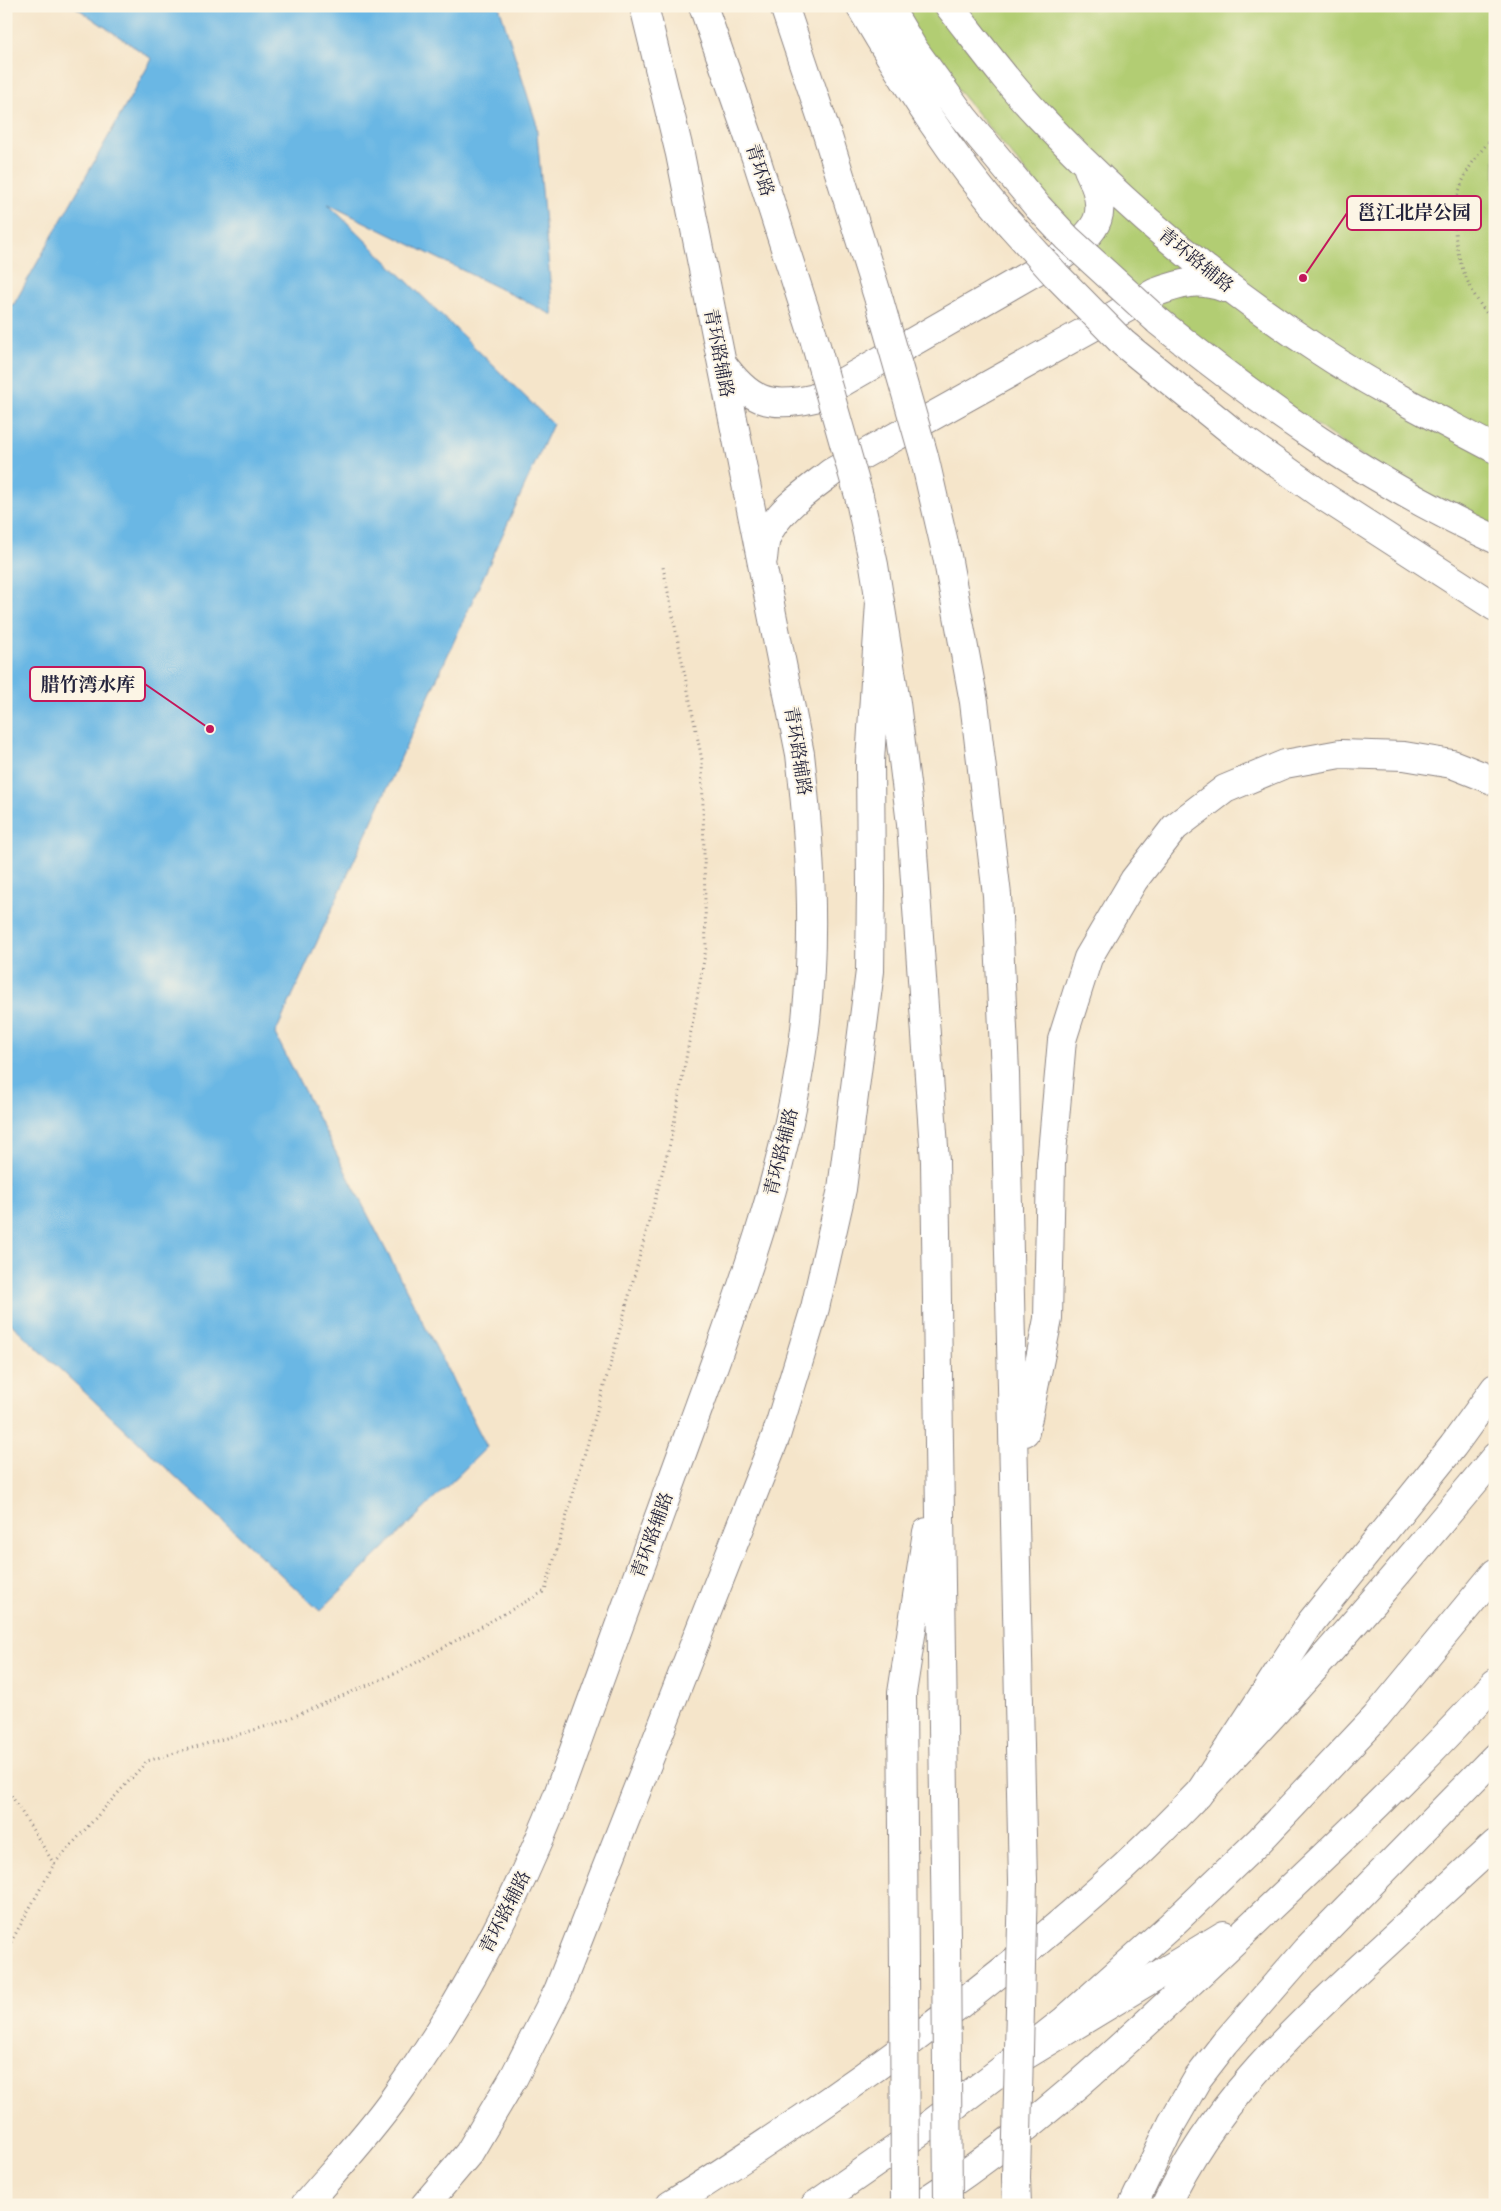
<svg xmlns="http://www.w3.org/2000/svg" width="1501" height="2211" viewBox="0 0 1501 2211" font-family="Alegreya,'Noto Serif SC',serif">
	<rect width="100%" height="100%" fill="#fcf5e5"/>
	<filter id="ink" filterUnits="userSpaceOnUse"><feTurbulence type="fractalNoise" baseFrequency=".02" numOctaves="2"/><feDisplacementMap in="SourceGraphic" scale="10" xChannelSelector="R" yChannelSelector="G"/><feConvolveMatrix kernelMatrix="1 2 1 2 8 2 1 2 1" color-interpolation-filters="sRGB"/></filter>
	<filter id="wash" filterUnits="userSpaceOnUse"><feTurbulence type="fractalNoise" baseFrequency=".0096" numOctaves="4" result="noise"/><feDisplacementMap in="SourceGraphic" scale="20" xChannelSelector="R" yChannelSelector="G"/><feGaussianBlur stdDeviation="1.12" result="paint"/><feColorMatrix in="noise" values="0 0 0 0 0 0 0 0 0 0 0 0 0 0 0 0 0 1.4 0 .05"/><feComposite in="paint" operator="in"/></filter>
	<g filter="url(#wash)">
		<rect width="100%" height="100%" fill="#f5e5ca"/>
		<path fill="#b2cd73" stroke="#6a7857" d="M888,6H1495V539L1450,518L1126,292Z"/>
		<path fill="#6ab7e4" stroke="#466c90" d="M74,6H499L536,122L553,315L328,204L553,424L275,1034L487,1447L320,1611L6,1319V306L14,304L152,59Z"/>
	</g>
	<g filter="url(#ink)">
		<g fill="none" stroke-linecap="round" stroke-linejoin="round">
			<g stroke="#8c8482" stroke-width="30">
				<path id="street" d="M949,6C979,44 1007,83 1040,117C1123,205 1216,283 1317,349C1374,387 1435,417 1495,449
					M722,363C749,401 769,409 815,398L1062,256C1100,229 1110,214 1088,169
					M763,559C764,552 764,545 766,539C774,513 811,488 832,472L1154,293C1181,283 1197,278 1225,288
					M305,2205C336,2169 368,2135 395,2097C462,2005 515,1902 557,1797C602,1672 648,1547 693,1423C741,1292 791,1159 806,1020C816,929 810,844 800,754L680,154L644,6
					M1133,2205L1172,2123L1198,2078L1225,2043L1306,1950L1495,1757"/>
			</g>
			<g stroke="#8c8482" stroke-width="30">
				<path id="secondary" d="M670,2205C715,2178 758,2148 802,2119C915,2042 1024,1958 1125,1866C1169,1825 1211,1781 1252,1737C1336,1647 1416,1552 1495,1457
					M815,2205L920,2132L1003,2069L1065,2020L1169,1927L1260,1840L1376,1717L1495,1573"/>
			</g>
			<g stroke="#8c8482" stroke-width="30">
				<path id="primary" d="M703,6L756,158L813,335
					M784,6L827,134L879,300
					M860,6C905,83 951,157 1010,224
					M888,6L913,48L964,118L1038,207
					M1158,321C1263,406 1372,483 1495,539
					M1123,343L1234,433L1323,496L1495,607
					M924,456L947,556L974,702L997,895L1005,1073L1023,1881
					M859,496L874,565L896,703L911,824L935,1161L946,1938
					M1025,1432L1048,1319L1051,1164L1062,1040L1088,958L1134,880L1175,827L1225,789L1285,764L1340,754L1404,756L1452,764L1495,781
					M1198,1795L1311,1622L1453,1446L1495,1388
					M904,1970L902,1693L927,1532
					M1003,2069L1224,1935
					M1016,2178L1017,2205
					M425,2205L469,2153L514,2077L558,1991L776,1436L815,1308L842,1189L870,971L871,887L870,761L880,602
					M919,2205C1031,2133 1128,2041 1225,1950C1317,1863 1410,1777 1495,1683
					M1166,2205C1212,2107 1283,2040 1361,1967C1406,1926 1450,1885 1495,1844"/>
			</g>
			<path stroke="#8c8482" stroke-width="3" stroke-dasharray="1 4" stroke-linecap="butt" d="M1495,135C1484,147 1472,161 1465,176C1442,223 1460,286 1495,323
				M6,1787L54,1864
				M6,1951L54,1864L147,1761L278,1723L401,1671L545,1591L613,1355L671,1140L706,949L702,760L663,567"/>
			<use href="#street" stroke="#fff" stroke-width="28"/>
			<use href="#secondary" stroke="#fff" stroke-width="28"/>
			<use href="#primary" stroke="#fff" stroke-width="28"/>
			<g stroke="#8c8482" stroke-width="30" stroke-linecap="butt">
				<path id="primary-bridge" d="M1038,207L1067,238L1158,321
					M1010,224L1056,275L1123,343
					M879,300L924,456
					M813,335L859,496
					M946,1938L948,2205
					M904,1970L905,2205
					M1016,2178L1023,1881"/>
			</g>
			<use href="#primary-bridge" stroke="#fff" stroke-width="28"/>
		</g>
	</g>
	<g text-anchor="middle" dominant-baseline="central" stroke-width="4" stroke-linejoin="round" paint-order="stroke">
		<g font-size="18" fill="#22223b" stroke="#fcf5e5">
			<text transform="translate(760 170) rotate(72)">青环路</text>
			<text transform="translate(1196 260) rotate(39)">青环路辅路</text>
			<text transform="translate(719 353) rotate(79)">青环路辅路</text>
			<text transform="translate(798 751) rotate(81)">青环路辅路</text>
			<text transform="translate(781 1152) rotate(-76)">青环路辅路</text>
			<text transform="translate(652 1535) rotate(-70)">青环路辅路</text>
			<text transform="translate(505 1912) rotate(-63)">青环路辅路</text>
		</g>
	</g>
	<path fill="none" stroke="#c2185b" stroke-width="2" d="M1303 278L1347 213M210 729L145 684"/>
	<g fill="#c2185b" stroke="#fcf5e5" stroke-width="2">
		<circle cx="1303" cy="278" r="5"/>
		<circle cx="210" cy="729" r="5"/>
	</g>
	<g fill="#fcf5e5" stroke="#c2185b" stroke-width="2">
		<rect x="1347" y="196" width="134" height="34" rx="5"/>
		<rect x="30" y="667" width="115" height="34" rx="5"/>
	</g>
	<g font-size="19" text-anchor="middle" font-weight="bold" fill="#22223b">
		<text x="1414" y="219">邕江北岸公园</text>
		<text x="88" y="691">腊竹湾水库</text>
	</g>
	<rect width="1501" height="2211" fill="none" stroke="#fcf5e5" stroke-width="25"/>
</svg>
